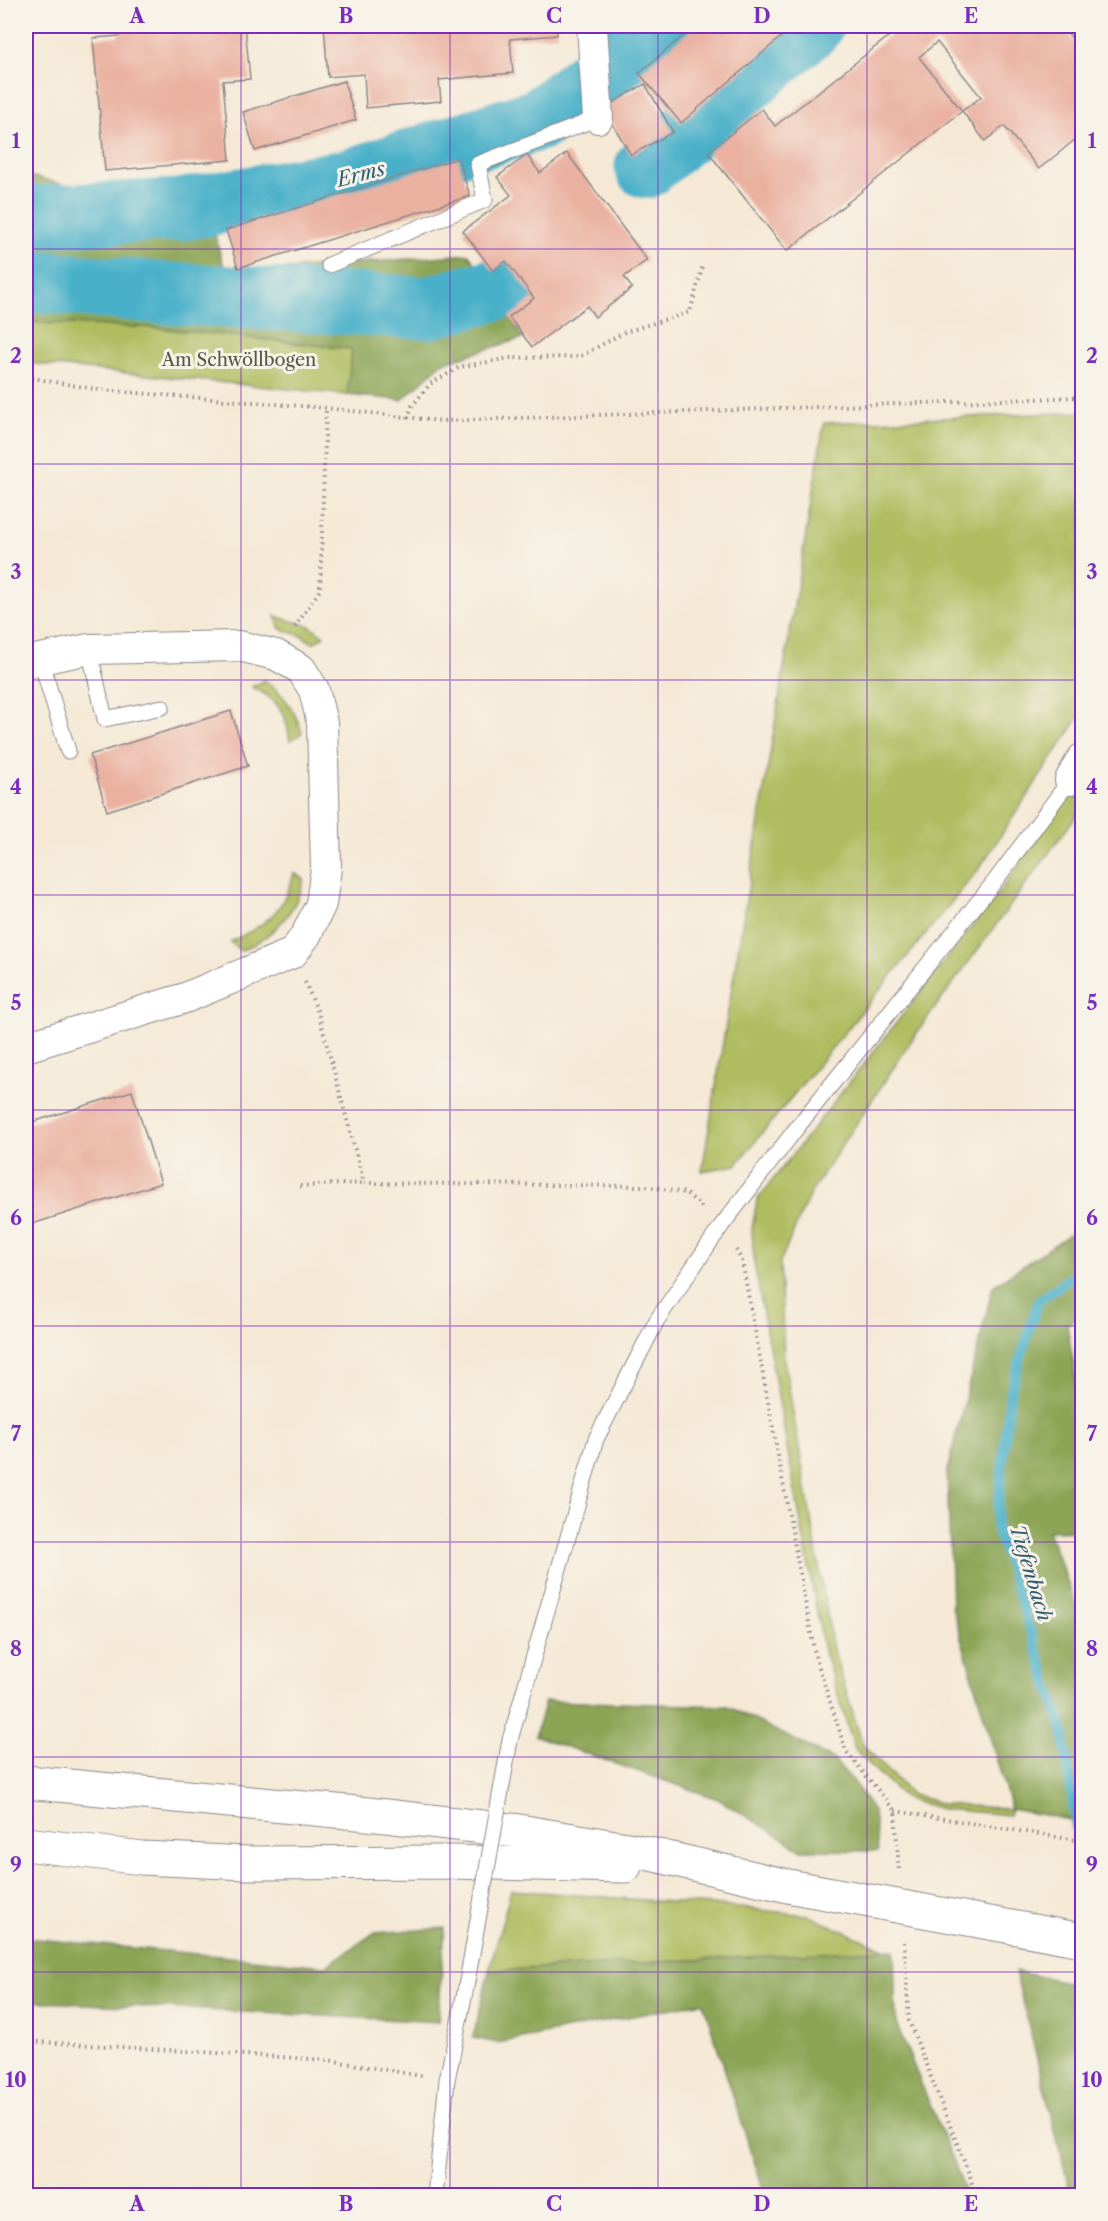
<svg xmlns="http://www.w3.org/2000/svg" width="1108" height="2221" viewBox="0 0 1108 2221" font-family="'Libre Caslon Text',serif">
	<rect width="100%" height="100%" fill="#f7f3e8"/>
	<filter id="ink" filterUnits="userSpaceOnUse"><feTurbulence type="fractalNoise" baseFrequency=".0167" numOctaves="2"/><feDisplacementMap in="SourceGraphic" scale="12" xChannelSelector="R" yChannelSelector="G"/><feConvolveMatrix kernelMatrix="1 2 1 2 8 2 1 2 1" color-interpolation-filters="sRGB"/></filter>
	<filter id="wash" filterUnits="userSpaceOnUse"><feTurbulence type="fractalNoise" baseFrequency=".008" numOctaves="4" result="noise"/><feDisplacementMap in="SourceGraphic" scale="24" xChannelSelector="R" yChannelSelector="G"/><feGaussianBlur stdDeviation="1.35" result="paint"/><feColorMatrix in="noise" values="0 0 0 0 0 0 0 0 0 0 0 0 0 0 0 0 0 1.4 0 .05"/><feComposite in="paint" operator="in"/></filter>
	<g filter="url(#wash)">
		<rect width="100%" height="100%" fill="#f5e9d6"/>
		<path fill="#afbc5e" stroke="#686f4c" stroke-width="1.5" d="M26,322L159,328L352,349L347,395L26,363Z
			M1082,412V713L978,870L736,1165L702,1171L824,423Z
			M275,616L310,626L324,636L313,643L302,636L280,629Z
			M265,680C284,694 295,710 302,733L290,741C286,712 279,700 252,687Z
			M1072,787L1082,789V808L915,1035L810,1194L780,1262L784,1359L833,1649L863,1745L911,1794L943,1804L1011,1809L1009,1815L942,1809L906,1799L879,1774L855,1749L824,1651L771,1358L754,1262L752,1229L757,1200L1003,887Z
			M294,873L304,879C296,914 273,936 241,951L230,942C266,924 283,914 294,873Z
			M511,1890L711,1905L807,1915L886,1950L489,1971Z"/>
		<path fill="#8ba455" stroke="#566348" stroke-width="1.5" d="M26,175L97,193L202,191L226,274L469,254L523,338L442,363L402,400L347,395L352,349L159,328L26,322Z
			M1082,1226V1313L1067,1325L1080,1402L1082,1450V1530L1048,1531L1082,1620V1822L1011,1809L952,1607L947,1471L993,1286Z
			M545,1701L727,1706L833,1759L854,1782L874,1813L878,1851L802,1850L718,1799L535,1736Z
			M445,1928L438,2022L26,2001V1938L326,1966L374,1933Z
			M894,1949L896,2023L962,2182L965,2195H765L703,2002L498,2043L473,2038L489,1971Z
			M1015,1971L1082,1985V2195H1071Z"/>
		<g fill="none" stroke-linecap="round" stroke-linejoin="round">
			<path stroke="#4ab0c9" stroke-width="10" d="M1082,1269L1038,1301L1010,1393L996,1527L1063,1729L1082,1873"/>
			<path stroke="#4ab0c9" stroke-width="63" d="M646,167L812,26
				M26,217L179,210L349,180L540,119L660,26
				M26,280L161,293L427,308L511,285"/>
		</g>
		<g id="blocks">
			<path fill="#eab1a0" d="M119,26H245L250,79L223,81L230,160L105,171L93,38L119,36Z
				M324,26H556L557,35L510,39L513,73L439,80L441,101L366,108L364,74L328,77Z
				M695,26H783L788,31L681,123L639,73Z
				M902,26H1074L1067,32L1082,51V134L1039,169L1004,126L985,141L962,111L981,97L937,42L919,57L962,111L787,251L708,152L762,109L775,126Z
				M344,81L356,120L255,151L243,112Z
				M645,84L673,132L631,155L603,108Z
				M567,153L647,260L624,277L632,288L595,317L587,306L532,347L509,317L534,298L506,261L493,271L463,231L511,195L497,177L527,155L540,173Z
				M458,158L470,196L238,268L226,230Z
				M231,711L248,766L107,811L90,755Z
				M132,1091L161,1183L26,1226V1124Z"/>
		</g>
	</g>
	<g filter="url(#ink)">
		<use href="#blocks" fill-opacity="0" stroke="#8c8688" stroke-width="1.5"/>
		<g fill="none" stroke-linecap="round" stroke-linejoin="round">
			<g stroke="#8c8688" stroke-width="17">
				<path id="service" d="M329,265L485,200L478,164L598,118
					M89,649L105,719L162,707
					M40,658L68,751
					M510,1740L596,1439L657,1320L722,1225L799,1125L995,881L1070,780
					M435,2196L447,2080L466,1987"/>
			</g>
			<g stroke="#8c8688" stroke-width="32">
				<path id="minor" d="M592,26L598,118
					M26,662L89,649L239,646L276,655L301,669L314,690L322,723L326,868L321,904L306,935L293,953L185,998L26,1047
					M1070,780L1082,759"/>
			</g>
			<g stroke="#8c8688" stroke-width="35">
				<path id="primary" d="M26,1782L368,1814L519,1831L633,1850L788,1886
					M26,1844L142,1858L247,1863L450,1862L625,1866"/>
			</g>
			<path stroke="#8c8688" stroke-width="4" stroke-dasharray="1.5 4.5" stroke-linecap="butt" d="M26,377L100,390L326,408L441,421L1082,397
				M408,418L412,406L430,384L460,367L511,358L579,357L625,332L690,312L703,265
				M295,627L320,590L326,408
				M305,982L318,1012L364,1183L644,1186L686,1193L704,1209
				M300,1186L364,1183
				M736,1250L742,1261L815,1655L846,1751L895,1811L899,1871
				M895,1811L1082,1841
				M904,1942L909,2021L971,2179L975,2196
				M26,2041L328,2060L422,2076"/>
			<use href="#service" stroke="#fff" stroke-width="15"/>
			<use href="#minor" stroke="#fff" stroke-width="30"/>
			<use href="#primary" stroke="#fff" stroke-width="33"/>
			<g stroke="#8c8688" stroke-width="17" stroke-linecap="butt">
				<path id="service-bridge" d="M466,1987L510,1740"/>
			</g>
			<g stroke="#8c8688" stroke-width="35" stroke-linecap="butt">
				<path id="primary-bridge" d="M788,1886L1082,1940"/>
			</g>
			<use href="#service-bridge" stroke="#fff" stroke-width="15"/>
			<use href="#primary-bridge" stroke="#fff" stroke-width="33"/>
		</g>
	</g>
	<path fill="none" stroke="#7b2cbf" stroke-width="1.5" stroke-opacity="0.55" d="M241,26V2196M450,26V2196M658,26V2196M867,26V2196M26,249H1082M26,464H1082M26,680H1082M26,895H1082M26,1110H1082M26,1326H1082M26,1542H1082M26,1757H1082M26,1972H1082"/>
	<g text-anchor="middle" dominant-baseline="central" stroke-width="6" stroke-linejoin="round" paint-order="stroke">
		<g font-size="18" fill="#535847" stroke="#f7f3e8">
			<text x="239" y="360">Am Schwöllbogen</text>
		</g>
		<g font-size="20" font-style="italic" fill="#325b74" stroke="#f7f3e8">
			<text transform="translate(361 174) rotate(-15)">Erms</text>
			<text transform="translate(1031 1573) rotate(73)">Tiefenbach</text>
		</g>
	</g>
	<rect width="1108" height="2221" fill="none" stroke="#f7f3e8" stroke-width="66"/>
	<rect x="33" y="33" width="1042" height="2155" fill="none" stroke="#7b2cbf" stroke-width="2"/>
	<g font-size="20" text-anchor="middle" font-weight="bold" fill="#7b2cbf">
		<text x="137" y="23">A</text>
		<text x="346" y="23">B</text>
		<text x="554" y="23">C</text>
		<text x="762" y="23">D</text>
		<text x="971" y="23">E</text>
		<text x="16" y="148">1</text>
		<text x="1092" y="148">1</text>
		<text x="16" y="363">2</text>
		<text x="1092" y="363">2</text>
		<text x="16" y="579">3</text>
		<text x="1092" y="579">3</text>
		<text x="16" y="794">4</text>
		<text x="1092" y="794">4</text>
		<text x="16" y="1010">5</text>
		<text x="1092" y="1010">5</text>
		<text x="16" y="1225">6</text>
		<text x="1092" y="1225">6</text>
		<text x="16" y="1441">7</text>
		<text x="1092" y="1441">7</text>
		<text x="16" y="1656">8</text>
		<text x="1092" y="1656">8</text>
		<text x="16" y="1872">9</text>
		<text x="1092" y="1872">9</text>
		<text x="16" y="2087">10</text>
		<text x="1092" y="2087">10</text>
		<text x="137" y="2211">A</text>
		<text x="346" y="2211">B</text>
		<text x="554" y="2211">C</text>
		<text x="762" y="2211">D</text>
		<text x="971" y="2211">E</text>
	</g>
</svg>
